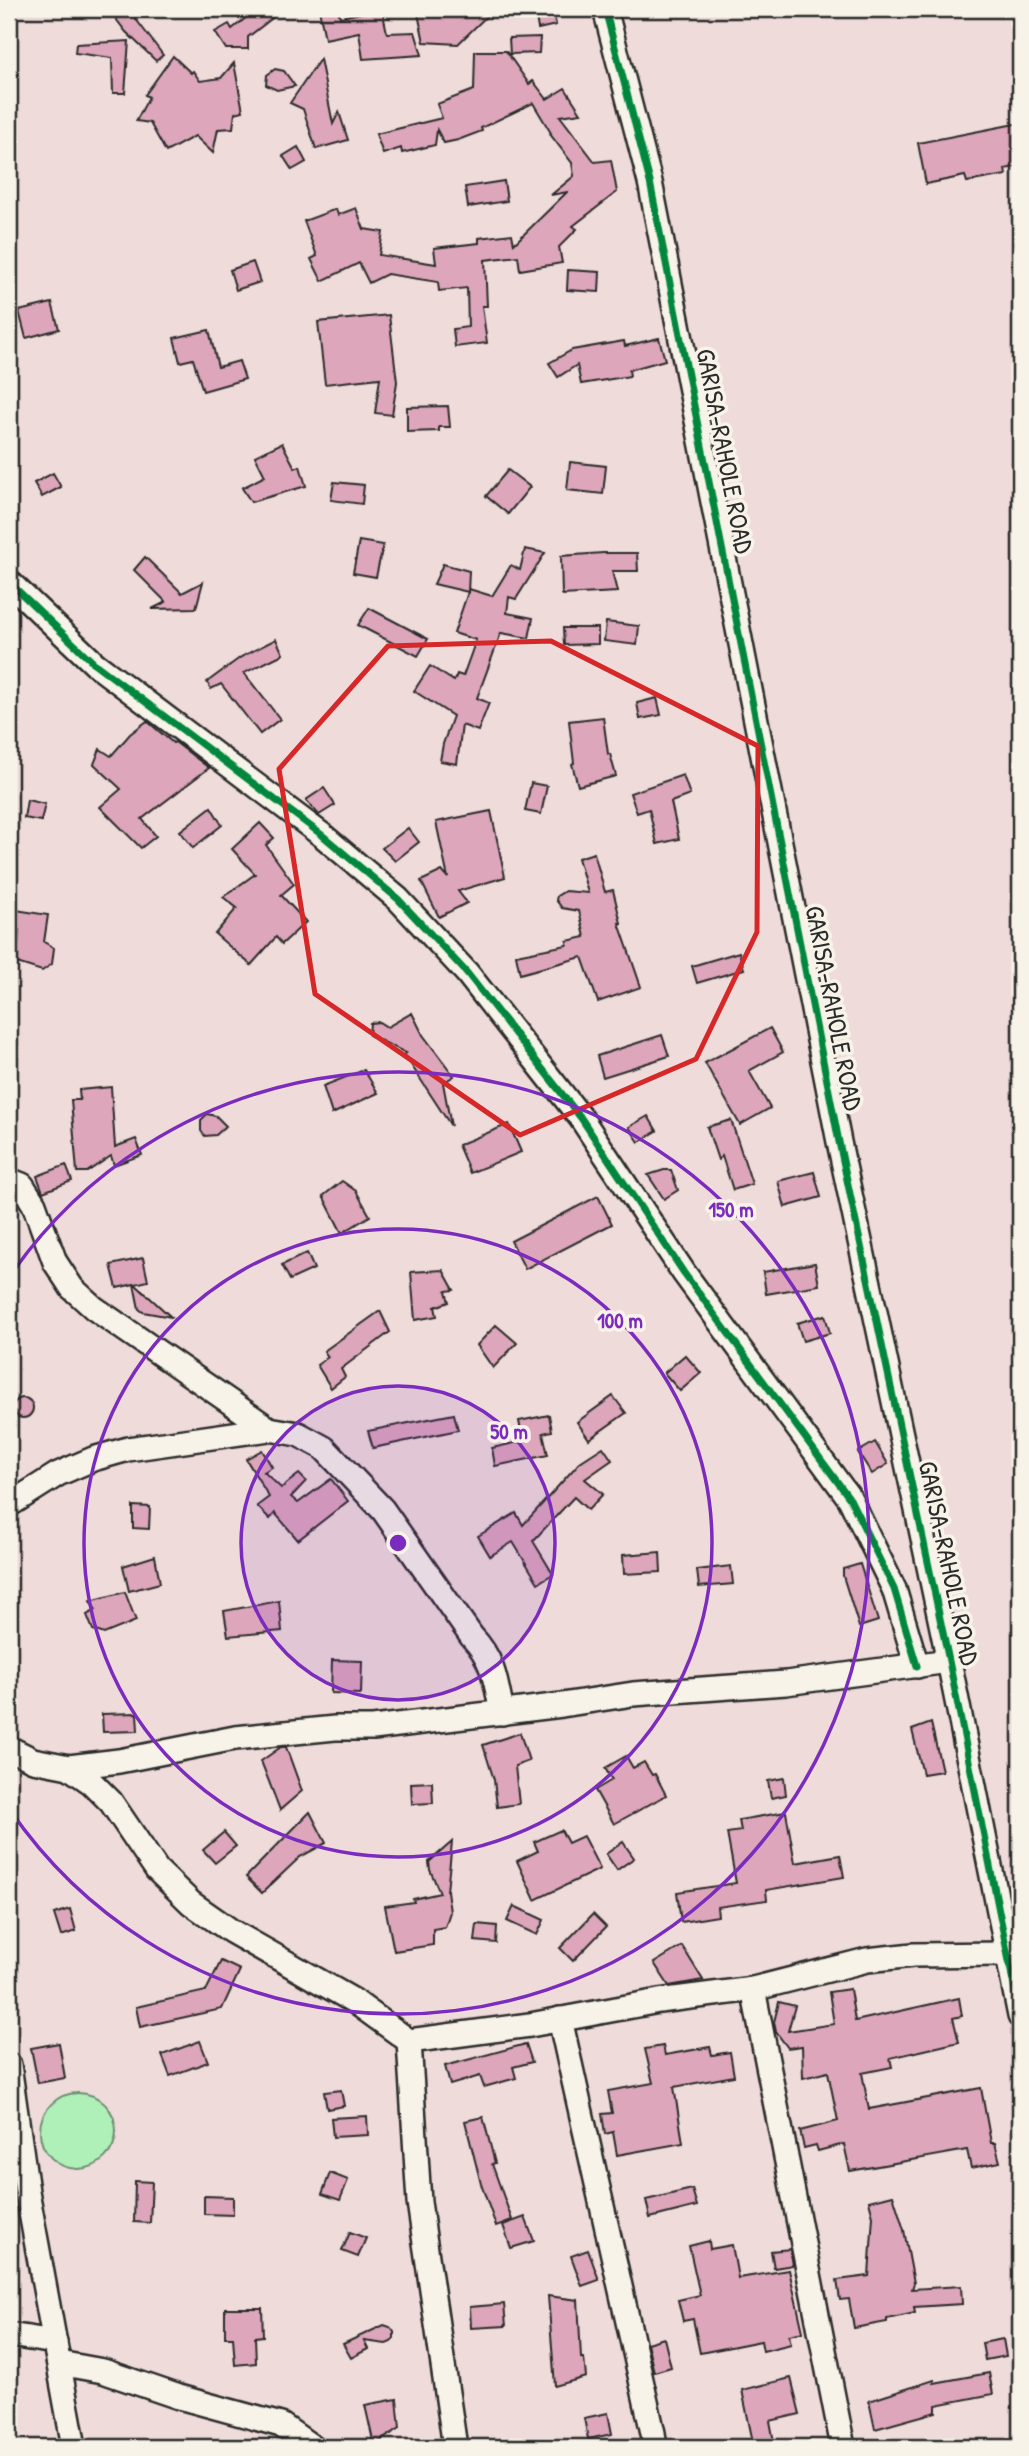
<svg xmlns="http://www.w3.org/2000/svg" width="1029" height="2456" font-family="'Patrick Hand',sans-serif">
<rect width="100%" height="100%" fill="#efdcda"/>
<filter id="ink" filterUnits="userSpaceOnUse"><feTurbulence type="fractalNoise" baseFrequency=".0143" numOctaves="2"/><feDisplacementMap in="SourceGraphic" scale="14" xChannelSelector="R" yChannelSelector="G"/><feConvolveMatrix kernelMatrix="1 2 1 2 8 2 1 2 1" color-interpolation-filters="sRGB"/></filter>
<g filter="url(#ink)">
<circle fill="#aff0b8" stroke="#6d8e72" stroke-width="2" cx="78" cy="2131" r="38"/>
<g fill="#dda6bb" stroke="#2b2b2b" stroke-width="2">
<path d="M257,9H284L248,37V49H226L215,32L229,24L232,29Z"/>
<path d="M319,9H338L340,17L382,9L387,33L415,32L422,55L363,59L359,32L325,39Z"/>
<path d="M417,9H494L458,44L424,42Z"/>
<path d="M546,9H553L556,25L538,29L535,11Z"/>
<path d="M129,10L163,55L156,61L126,32L116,19Z"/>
<path d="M540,37L539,53L510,54L509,38Z"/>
<path d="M129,41L125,93H113L112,58L75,53L76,44Z"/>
<path d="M475,51H506L529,84L533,81L547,99L565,88L581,113L560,116L595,162L611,160L617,192L573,226L577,229L559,247L562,263L520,270L518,256L485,260L487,306H482L487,343L455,347L453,329L468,327L467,288L439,291L438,282L387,274L369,283L359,263L322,281L311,259L317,256L304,221L336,209L338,215L356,208L364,229L383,232L379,255L436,264L434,248L479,243V238L512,234L514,244L567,192L551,195L574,176L572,163L550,134L551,133L533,103L481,128L482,131L458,140L444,143L437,130L435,145L402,153L401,148L383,154L376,134L442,118L437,104L474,90Z"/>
<path d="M173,56L191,73L193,71L200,81L221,78L234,63L243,111L235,113L233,128L218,129L213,153L195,136L166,152L150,123L136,121L149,97L145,95Z"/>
<path d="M320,59L333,124L339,112L348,140L316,149L303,109L290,103Z"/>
<path d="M275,69L284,71L295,86L277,90L266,85L267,75Z"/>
<path d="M1020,123V166L1005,169L1006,175L967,182L965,176L926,184L918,143Z"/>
<path d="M298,147L306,162L292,170L283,156Z"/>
<path d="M504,181L507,201L468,207L465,187Z"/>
<path d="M253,262L260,282L236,290L230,270Z"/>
<path d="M568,270L600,272L599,292L567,290Z"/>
<path d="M52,303L59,329L26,338L19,311Z"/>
<path d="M389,315L397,382L392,415L375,413L380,378L325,384L318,322Z"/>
<path d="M209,330L218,367L239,361L245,379L203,391L193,359L180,362L174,338Z"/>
<path d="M659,338L665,360L629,370L630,376L581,384L577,365L558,377L549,363L572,350L624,341L625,346Z"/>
<path d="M448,406L450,427H439V431L407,432V407Z"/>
<path d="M282,443L295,468L300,466L306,486L251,502L242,488L265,476L255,456Z"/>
<path d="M570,462L606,466L603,494L567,490Z"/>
<path d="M508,470L530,487L508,514L486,496Z"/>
<path d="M53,473L61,487L42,497L34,483Z"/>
<path d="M334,482L364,485L362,504L331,500Z"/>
<path d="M359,541L383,545L376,577L353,573Z"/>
<path d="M525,549L545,553L516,599L509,597L507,613L533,618L529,638L501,633L477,698L489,703L478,731L462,725L457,764L440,761L443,744L453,716L414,691L430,666L454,681L457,674L463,676L476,640L454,633L469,589L492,596L511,565L520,570Z"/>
<path d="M603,553H637L638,571H612L617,592L562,595L561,556Z"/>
<path d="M145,557L182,593L203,582L196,608L152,609L166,602L134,570Z"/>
<path d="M443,564L469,571L468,592L434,584Z"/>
<path d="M369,608L428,639L418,656L358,625Z"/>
<path d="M606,622L639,626L637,645L604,641Z"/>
<path d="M563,628H598V644L564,645Z"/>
<path d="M276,639L283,654L244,673L280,719L260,734L221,684L211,689L207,682L241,657Z"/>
<path d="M657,698L661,715L640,719L637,703Z"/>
<path d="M603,717L608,754H610L616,776L578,786L572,764L574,763L569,721Z"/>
<path d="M147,721L173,743L175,742L209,768L142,819L156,836L141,848L100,807L121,789L94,764L100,749L111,756L130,734Z"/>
<path d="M683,775L690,795L671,802L679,839L657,844L649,809L637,813L630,793Z"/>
<path d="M531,783L547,786L541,814L525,811Z"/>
<path d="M324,788L335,805L319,815L306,800Z"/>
<path d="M27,800L45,804L41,821L24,818Z"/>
<path d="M211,807L222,825L193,848L180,831Z"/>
<path d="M491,811L505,877L458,891L467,903L439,917L421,881L442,871L448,878L436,822Z"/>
<path d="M260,823L274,838L266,845L294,884L281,895L306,922L282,944L276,937L251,965L215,934L237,908L223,897L255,874L232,849Z"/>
<path d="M408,828L419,842L395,861L382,848Z"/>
<path d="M594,853L605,892L613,890L621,923H619L641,987L598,1002L582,957L520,974L516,955L567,945V941L585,937L579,911L562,908L556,900L557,896L565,891L588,893L578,858Z"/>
<path d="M16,910L48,915L44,942L54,948L52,964L42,971L17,963L19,930L13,929Z"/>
<path d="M739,952L744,969L697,983L692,966Z"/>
<path d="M412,1013L423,1035L454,1076L443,1083L451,1126L404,1054L406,1053L369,1035L370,1023L379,1022L387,1027Z"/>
<path d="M770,1028L783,1052L749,1071L770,1108L740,1125L705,1063Z"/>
<path d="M662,1035L669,1056L603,1077L597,1056Z"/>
<path d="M364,1070L378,1093L332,1114L323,1086Z"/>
<path d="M111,1087L115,1147L136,1139L142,1155L114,1165L111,1156L87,1172H77L71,1100H80L79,1090Z"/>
<path d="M207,1114L216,1116L226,1126L216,1135L205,1136L201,1131V1120Z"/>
<path d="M648,1116L657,1131L639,1142L629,1127Z"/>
<path d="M731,1120L752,1184L733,1190L722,1156L718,1160L707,1127Z"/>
<path d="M509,1124L521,1152L470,1173L458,1145Z"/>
<path d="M66,1165L72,1181L43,1192L37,1176Z"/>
<path d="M664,1170H671L678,1190L664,1199L648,1175Z"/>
<path d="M814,1172L821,1197L785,1207L778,1181Z"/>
<path d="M342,1181L356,1191L370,1216L342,1233L323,1196Z"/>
<path d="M598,1196L612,1224L525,1269L511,1241Z"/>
<path d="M307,1253L314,1269L290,1280L282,1265Z"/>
<path d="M143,1258L148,1281L135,1284L171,1317L143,1312L139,1309L134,1284L117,1288L111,1265Z"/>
<path d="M815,1263L819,1285L766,1294L763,1272Z"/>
<path d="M443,1270L454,1290L446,1291L449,1302L435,1307L437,1316L415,1320L411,1272Z"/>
<path d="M380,1311L390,1332L341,1369L345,1377L331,1388L317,1365L328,1357L324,1351Z"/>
<path d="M825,1315L830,1333L803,1341L797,1323Z"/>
<path d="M496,1325L517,1343L493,1368L477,1345Z"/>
<path d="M685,1355L701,1373L680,1391L664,1373Z"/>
<path d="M613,1396L626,1413L589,1439L577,1422Z"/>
<circle cx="23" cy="1408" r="10"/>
<path d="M454,1414L458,1430L373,1448L368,1431Z"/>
<path d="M549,1415L552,1431L543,1433L548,1455L495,1466L492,1448L523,1441L519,1421Z"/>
<path d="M875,1442L888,1464L872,1474L858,1452Z"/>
<path d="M603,1447L612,1460L585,1479L603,1494L588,1510L574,1497L533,1541L553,1574L538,1583L513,1542L490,1556L478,1536L516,1513L523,1525L580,1462Z"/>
<path d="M262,1450L272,1467L264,1472L281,1488L299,1474L306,1481L291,1497L298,1503L331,1479L348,1501L298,1540L275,1513L270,1519L257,1506L269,1497L246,1459Z"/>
<path d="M133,1506L150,1507L149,1529L133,1528Z"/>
<path d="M660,1552L661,1572L624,1574L623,1555Z"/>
<path d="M155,1556L160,1583L129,1591L123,1566Z"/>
<path d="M860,1564L878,1621L859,1627L843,1576V1569Z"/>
<path d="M731,1566L733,1584L699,1587L697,1570Z"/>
<path d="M125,1592L136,1621L104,1634L93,1630L87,1615L96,1610L90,1601Z"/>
<path d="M279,1601L282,1631L228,1636L224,1611Z"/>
<path d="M332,1660L362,1661L361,1694L331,1693Z"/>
<path d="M137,1713L138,1731L103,1732L102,1714Z"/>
<path d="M931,1723L942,1771L923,1774L912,1730Z"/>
<path d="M520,1733L529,1761L515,1766L519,1804L497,1807L494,1780L483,1745Z"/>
<path d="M281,1747H286L302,1791L280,1810L261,1761Z"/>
<path d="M626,1756L633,1768L644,1762L652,1775L655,1774L666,1795L614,1824L595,1790L612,1780L605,1768Z"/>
<path d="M784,1778L786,1795L771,1798L768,1781Z"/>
<path d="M432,1782L433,1803L412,1804L411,1783Z"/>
<path d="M310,1812L326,1843L300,1857L262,1893L246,1877Z"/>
<path d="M786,1812L795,1863L840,1855L844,1877L766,1890L767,1900L717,1907L718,1916L681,1922L677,1892L736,1883L727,1833L741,1831L739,1820Z"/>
<path d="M561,1830L568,1843L583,1836L600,1869L535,1900L517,1861L538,1851L534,1842Z"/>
<path d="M224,1832L236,1846L215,1863L203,1850Z"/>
<path d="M452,1842L447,1891L450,1912L445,1927L433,1929V1945L394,1951L385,1906L414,1902L413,1899L440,1893L430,1870L429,1862Z"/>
<path d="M623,1842L634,1858L617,1870L606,1854Z"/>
<path d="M514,1906L544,1920L537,1935L507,1921Z"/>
<path d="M70,1909L76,1931L61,1936L54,1914Z"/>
<path d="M593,1914L606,1927L573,1961L560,1948Z"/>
<path d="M477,1924L497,1926L496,1943L475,1941Z"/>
<path d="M682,1946L703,1980L669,1986L654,1963Z"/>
<path d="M221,1961L240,1970L222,2009L140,2027L136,2007L206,1991Z"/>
<path d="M850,1989L855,2021L959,1998L962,2016L953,2018L959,2042L890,2058L892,2067L862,2073L869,2109L981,2088L991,2143H995L1000,2162L971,2168L967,2150L850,2171L844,2144L818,2151L816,2145L804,2148L800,2131L838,2121L828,2072L803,2078L802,2046L788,2048L776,2032L774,2022L779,2002L795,2006L788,2031L834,2024L829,1992Z"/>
<path d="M200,2041L208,2062L170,2076L162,2055Z"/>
<path d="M59,2043L65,2078L38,2083L31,2048Z"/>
<path d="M526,2044L532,2062L513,2067L516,2078L484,2087L480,2076L450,2085L445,2066Z"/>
<path d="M663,2046L665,2055L710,2047L712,2055L730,2052L734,2076L674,2087L683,2143L617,2155L613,2132L605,2134L602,2114L612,2113L608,2091L653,2083L645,2049Z"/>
<path d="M341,2090L344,2106L327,2109L324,2092Z"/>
<path d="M367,2116L368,2135L333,2137L331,2118Z"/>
<path d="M483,2117L495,2163L492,2164L512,2220L496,2226L481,2184L465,2121Z"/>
<path d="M330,2173L348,2180L340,2200L322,2194Z"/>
<path d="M135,2181L152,2182L150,2223L134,2222Z"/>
<path d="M692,2189L697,2206L650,2218L646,2200Z"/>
<path d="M893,2195L904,2230L914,2283L912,2289L961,2286L962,2304L914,2307L915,2313L887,2319V2322L854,2328L849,2299L840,2300L837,2280L869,2276L873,2216L869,2201Z"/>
<path d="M204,2196L233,2197V2215L204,2214Z"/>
<path d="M525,2217L534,2241L511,2248L503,2225Z"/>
<path d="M350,2232L366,2238L358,2257L342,2251Z"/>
<path d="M709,2241L710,2249L732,2245L738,2278L789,2270L803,2332L789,2335L791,2344L763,2351L761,2341L700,2353L693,2319L683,2321L678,2300L700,2295L689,2246Z"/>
<path d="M790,2249L793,2265L774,2268L771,2251Z"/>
<path d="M588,2250L599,2280L582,2286L571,2256Z"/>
<path d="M548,2296L578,2300L581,2358H584L586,2377L555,2386Z"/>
<path d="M504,2304L506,2326L471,2328L470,2307Z"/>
<path d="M225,2308H262L263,2336L255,2337L256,2363L235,2365L233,2337H225Z"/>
<path d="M384,2325L390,2327L394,2332V2338L391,2342L386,2344L364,2341L368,2349L351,2358L343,2344Z"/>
<path d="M664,2338L671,2367L654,2372L647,2343Z"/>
<path d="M1003,2339L1006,2356L985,2360L982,2343Z"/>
<path d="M989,2373L993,2394L936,2405V2412L875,2429L869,2401L934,2380V2383Z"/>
<path d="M791,2378L800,2414L770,2421L775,2447H754L742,2390Z"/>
<path d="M397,2399L400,2428L374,2445L365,2405Z"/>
<path d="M608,2413L612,2434L588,2439L584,2418Z"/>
</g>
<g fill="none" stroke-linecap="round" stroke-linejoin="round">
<defs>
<g id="minor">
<path d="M605,9L650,182L839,1142L949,1661L1020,2016"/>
<path d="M9,582L95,664L322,835L398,899L467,973L581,1118L684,1273L850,1499L894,1589L917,1666"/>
<path d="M9,1180L22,1185L34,1204L55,1262L72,1288L94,1308L269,1429"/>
<path d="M9,1505L58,1474L93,1459L128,1449L269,1429L298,1434L324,1448L383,1510L472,1637C494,1660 496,1683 502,1713"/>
<path d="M9,1748L33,1760L69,1767L119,1761L235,1738L335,1728H373L562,1705L633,1694L786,1683L949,1661"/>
<path d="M69,1767L92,1783L111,1802L157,1870L191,1903L231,1931L354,2001L409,2041L419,2202L455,2447"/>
<path d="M753,1989L843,2447"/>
<path d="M560,2019L653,2433L655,2447"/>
<path d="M409,2041L530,2025L659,2001L753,1989L867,1960L913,1955L1006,1954"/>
<path d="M9,2065L27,2191L74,2447"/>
<path d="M9,2335L55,2342"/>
<path d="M59,2363L103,2371L179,2397L281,2425L312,2447"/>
</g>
</defs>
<use href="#minor" stroke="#2b2b2b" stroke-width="28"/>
<use href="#minor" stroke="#f7f3e8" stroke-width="23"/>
<defs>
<g id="cycleway">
<path d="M605,9L650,182L839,1142L949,1661L1020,2016"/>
<path d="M9,582L95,664L322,835L398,899L467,973L581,1118L684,1273L850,1499L894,1589L917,1666"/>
</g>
</defs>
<use href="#cycleway" stroke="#f7f3e8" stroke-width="11"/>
<use href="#cycleway" stroke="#00873e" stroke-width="7"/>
</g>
</g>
<path fill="none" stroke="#d62828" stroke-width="5" stroke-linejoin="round" d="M551,641L758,746L757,932L696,1059L520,1135L315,994L279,769L388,646Z"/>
<circle cx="398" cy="1543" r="157" fill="#7b2cbf" fill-opacity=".12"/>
<g fill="none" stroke="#7b2cbf" stroke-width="3.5">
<circle cx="398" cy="1543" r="157"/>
<circle cx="398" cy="1543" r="314"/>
<path d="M10 1276A471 471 0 1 1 10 1810"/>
</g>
<g text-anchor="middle" stroke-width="7" stroke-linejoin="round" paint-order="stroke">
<g font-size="26" fill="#2b2b2b" stroke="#f7f3e8">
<text transform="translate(725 451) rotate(79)" y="9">GARISA-RAHOLE ROAD</text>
<text transform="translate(834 1008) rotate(79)" y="9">GARISA-RAHOLE ROAD</text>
<text transform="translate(949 1563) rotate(78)" y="9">GARISA-RAHOLE ROAD</text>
</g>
</g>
<circle cx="398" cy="1543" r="10" fill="#7b2cbf" stroke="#f7f3e8" stroke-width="3.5"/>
<g font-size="21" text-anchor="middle" font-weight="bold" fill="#7b2cbf" stroke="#f7f3e8" stroke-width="7" stroke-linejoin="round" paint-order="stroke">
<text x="731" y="1217">150 m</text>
<text x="620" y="1328">100 m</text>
<text x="509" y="1439">50 m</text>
</g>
<rect width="1029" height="2456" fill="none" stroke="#f7f3e8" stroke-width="35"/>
<rect x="18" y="18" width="994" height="2421" fill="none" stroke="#2b2b2b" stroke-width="2.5" filter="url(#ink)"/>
</svg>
